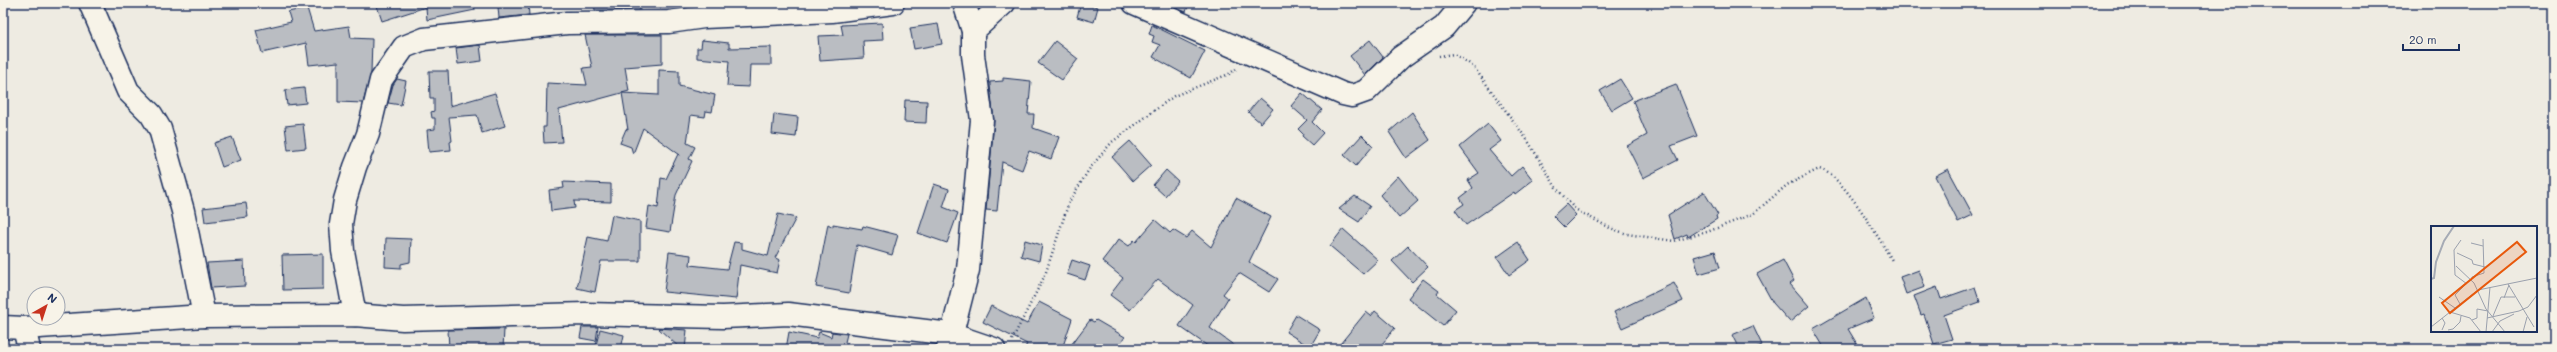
<svg xmlns="http://www.w3.org/2000/svg" width="2557" height="352" font-family="Mali,sans-serif">
<rect width="100%" height="100%" fill="#eeebe2"/>
<filter id="ink" filterUnits="userSpaceOnUse"><feTurbulence type="fractalNoise" baseFrequency=".025" numOctaves="2"/><feDisplacementMap in="SourceGraphic" scale="8" xChannelSelector="R" yChannelSelector="G"/><feConvolveMatrix kernelMatrix="1 2 1 2 8 2 1 2 1" color-interpolation-filters="sRGB"/></filter>
<g filter="url(#ink)">
<g fill="#babdc2" stroke="#1b2f5e">
<path d="M376,3H474L475,10L427,20L426,7L382,21Z"/>
<path d="M594,3H639L640,10H595Z"/>
<path d="M1081,3L1098,7L1094,22L1077,17Z"/>
<path d="M1165,3H1189L1186,12Z"/>
<path d="M528,4L529,15L499,18L498,7Z"/>
<path d="M307,8L314,31L349,26L351,38L372,39L371,73L363,103L338,102V62L309,65L306,43L262,53L256,30L291,22L288,12Z"/>
<path d="M882,23L883,40L863,41L864,58L820,61L818,36L843,35L841,25Z"/>
<path d="M938,24L942,44L914,49L910,28Z"/>
<path d="M1152,25L1205,51L1191,78L1153,57L1160,45L1152,42L1154,36L1149,34Z"/>
<path d="M585,35H662V64L625,67L629,91L559,110L562,142L544,143L543,127H546L547,83L587,85L583,68L592,67Z"/>
<path d="M702,40L729,43V48L771,47V65H750L749,87L727,86L729,61L697,58V48H701Z"/>
<path d="M1370,40L1383,57L1365,75L1350,56Z"/>
<path d="M1055,41L1078,59L1062,80L1038,63Z"/>
<path d="M480,45L482,61L458,64L456,48Z"/>
<path d="M659,70L679,71V86L715,95L712,112L706,111L705,117L691,115L687,143L695,147L689,159L692,161L676,195L670,232L646,228L649,206L658,208L661,178L666,179L678,154L680,155L643,128L633,154L631,147L620,143L626,129L628,130L622,93L659,95Z"/>
<path d="M429,71H448L450,106L495,93L505,126L482,133L477,115L449,117L452,141L450,142L451,150L429,152L427,130L435,129V118H432L431,112L434,111V98H430Z"/>
<path d="M1003,78L1031,81L1028,114H1034L1033,128L1059,137L1051,159L1029,151L1022,170L1002,162L997,211L986,210L994,121L990,85V82L1003,81Z"/>
<path d="M397,79L406,81L401,105L388,103L393,85Z"/>
<path d="M1620,79L1632,98L1612,110L1600,91Z"/>
<path d="M1676,84L1697,136L1671,146L1678,160L1643,178L1627,146L1647,135L1633,101Z"/>
<path d="M304,88L306,103L287,105L285,90Z"/>
<path d="M1302,93L1322,110L1312,122L1323,133L1312,145L1302,136L1303,134L1298,129L1307,120L1291,106Z"/>
<path d="M1260,98L1273,109L1261,123L1248,112Z"/>
<path d="M905,100L927,101L926,123L904,122Z"/>
<path d="M1412,112L1430,140L1406,158L1389,132Z"/>
<path d="M774,114L798,117L796,137L772,134Z"/>
<path d="M303,124L306,148L288,150L285,126Z"/>
<path d="M1488,124L1501,141L1489,150L1511,176L1522,166L1533,180L1515,194L1514,192L1466,225L1455,210L1464,204L1460,198L1473,188L1468,180L1479,173L1460,147Z"/>
<path d="M1362,135L1373,146L1356,166L1344,155Z"/>
<path d="M232,137L241,160L222,167L214,143Z"/>
<path d="M1130,141L1151,165L1133,181L1112,157Z"/>
<path d="M1948,169L1973,215L1958,222L1935,176Z"/>
<path d="M1166,170L1178,181L1165,196L1153,185Z"/>
<path d="M1398,176L1418,201L1399,218L1380,195Z"/>
<path d="M563,182L611,184V202L574,201L575,208L551,211L549,190L564,188Z"/>
<path d="M934,184L949,189L943,207L958,213L947,243L918,233Z"/>
<path d="M1704,192L1718,215L1716,216L1717,219L1688,237L1687,234L1675,239L1668,215Z"/>
<path d="M1355,196L1370,206L1359,222L1339,209Z"/>
<path d="M1236,198L1271,217L1249,262L1278,279L1269,292L1239,273L1223,294L1228,298L1210,328L1239,349H1212L1179,326L1193,305L1158,279L1130,310L1110,295L1123,278L1102,261L1119,239L1129,246L1134,240L1136,242L1155,220L1170,233L1173,230L1186,238L1192,231L1211,247Z"/>
<path d="M246,203L248,217L205,222L203,208Z"/>
<path d="M1566,204L1576,215L1564,227L1553,216Z"/>
<path d="M778,214L796,218L775,258L780,260L777,273L740,265L736,299L664,292L669,252L691,255L690,265L727,269L734,242L742,243V249L768,256Z"/>
<path d="M612,215L640,221V261H601L595,292L577,288L588,237L607,241Z"/>
<path d="M828,224L833,227V224L862,229L863,226L898,235L892,255L857,245L849,293L816,287Z"/>
<path d="M1343,229L1378,260L1363,274L1330,246Z"/>
<path d="M386,238L411,239L410,262L401,264V268L385,267Z"/>
<path d="M1025,240L1042,245L1039,261L1021,256Z"/>
<path d="M1518,242L1530,260L1509,275L1497,257Z"/>
<path d="M1408,246L1428,267L1412,282L1392,261Z"/>
<path d="M1715,251L1720,268L1699,274L1694,257Z"/>
<path d="M323,254V289L283,290L282,255Z"/>
<path d="M1072,260L1090,266L1085,280L1067,274Z"/>
<path d="M1783,260L1794,281L1790,284L1809,306L1790,322L1773,303L1757,274Z"/>
<path d="M244,261L245,286L211,288L207,263Z"/>
<path d="M1919,270L1925,287L1906,294L1900,277Z"/>
<path d="M1423,279L1439,291L1437,294L1456,310L1443,326L1408,298Z"/>
<path d="M1674,283L1683,301L1622,328L1614,312Z"/>
<path d="M1937,287L1941,299L1975,287L1980,302L1944,315L1952,339L1934,344L1924,314L1921,315L1914,296Z"/>
<path d="M1866,298L1874,318L1848,329L1860,349H1825L1813,329Z"/>
<path d="M1039,302L1072,319L1062,349H1024L1027,344L983,322L991,306L1027,324Z"/>
<path d="M1375,311L1395,328L1378,349H1336L1366,312L1371,316Z"/>
<path d="M1296,315L1320,330L1310,347L1286,332Z"/>
<path d="M1090,320L1094,322L1096,320L1125,337L1116,349H1068Z"/>
<path d="M1753,326L1762,345L1753,349H1739L1732,335Z"/>
<path d="M582,327H598L596,341L580,338Z"/>
<path d="M658,328L687,330L685,349H681Z"/>
<path d="M504,329L503,349H449L448,330Z"/>
<path d="M600,329L624,335L621,349H595Z"/>
<path d="M789,332L817,338L819,332L831,337L832,332L847,334L845,342L860,347V349H786Z"/>
</g>
<g fill="none" stroke-linecap="round" stroke-linejoin="round">
<defs>
<g id="minor">
<path d="M90,3L128,91L151,114L160,129L183,211L204,316"/>
<path d="M1134,3L1343,94L1352,96L1366,91L1401,57L1444,27L1464,3"/>
<path d="M973,31L1004,3"/>
<path d="M355,315L343,251L341,224L345,200L355,167L368,134L381,80L404,47L424,39L567,23L669,22L704,17L832,11L893,3"/>
<path d="M3,327L24,328L204,316L355,315L403,319L585,314L723,317L788,314L950,334L994,349"/>
<path d="M24,328L29,349"/>
<path d="M948,349L968,270L982,120L973,55V31L964,3"/>
</g>
</defs>
<use href="#minor" stroke="#1b2f5e" stroke-width="25"/>
<g stroke="#1b2f5e" stroke-width="2.5" stroke-dasharray="1 3" stroke-linecap="butt">
<path d="M1439,56L1454,54L1473,66L1528,141L1557,189L1575,209L1610,228L1627,234L1674,241L1707,232L1753,214L1787,185L1819,169C1842,173 1880,240 1893,262"/>
<path d="M1012,340L1045,275L1069,202L1090,168L1112,142L1174,96L1229,74L1236,69"/>
</g>
<use href="#minor" stroke="#f7f3e8" stroke-width="22"/>
</g>
</g>
<g transform="translate(2431 226)">
<rect width="106" height="106" fill="#eeebe2"/>
<path fill="none" stroke="#a6abb5" stroke-width="2" d="M0,53L3,52L5,36L13,15L23,0"/>
<path fill="none" stroke="#9aa0ad" stroke-width="1" d="M30,14L23,24L24,49L36,58M40,17L52,20M26,27L41,34L42,38L54,41M25,40L43,57L55,83L74,106M40,55L41,51L53,47L52,13M77,58L103,101M8,71L24,82M73,72L78,59M29,78L24,69L36,57M19,86L39,92L50,106M62,90L70,71H84M56,92L88,85L97,81L106,69M41,94L46,92V83L57,85M0,101L47,64L106,52M11,104L14,97L11,92M17,104L22,103L29,96L30,90M5,106H18M55,106L59,61M61,106L69,95L83,88M92,106L96,91"/>
<path fill="#e8590c" fill-opacity="0.15" stroke="#e8590c" stroke-width="2" d="M86,16L95,26L19,87L11,77Z"/>
<rect width="106" height="106" fill="none" stroke="#1b2f5e" stroke-width="2"/>
</g>
<rect width="2557" height="352" fill="none" stroke="#f7f3e8" stroke-width="16"/>
<rect x="8" y="8" width="2541" height="336" fill="none" stroke="#1b2f5e" stroke-width="1.5" filter="url(#ink)"/>
<g transform="translate(46 306) rotate(39)"><circle r="19" fill="#f7f3e8" stroke="#9fa5b1"/>
<path d="M0-3L7 15L0 10L-7 15Z" fill="#c8321e"/>
<text y="-6" font-size="11" font-weight="bold" text-anchor="middle" fill="#1b2f5e">N</text>
</g>
<path d="M2403 44v6h56v-6" fill="none" stroke="#1b2f5e" stroke-width="2"/>
<text x="2409" y="44" font-size="12" fill="#1b2f5e" stroke="#f7f3e8" stroke-width="3" paint-order="stroke">20 m</text>
</svg>
